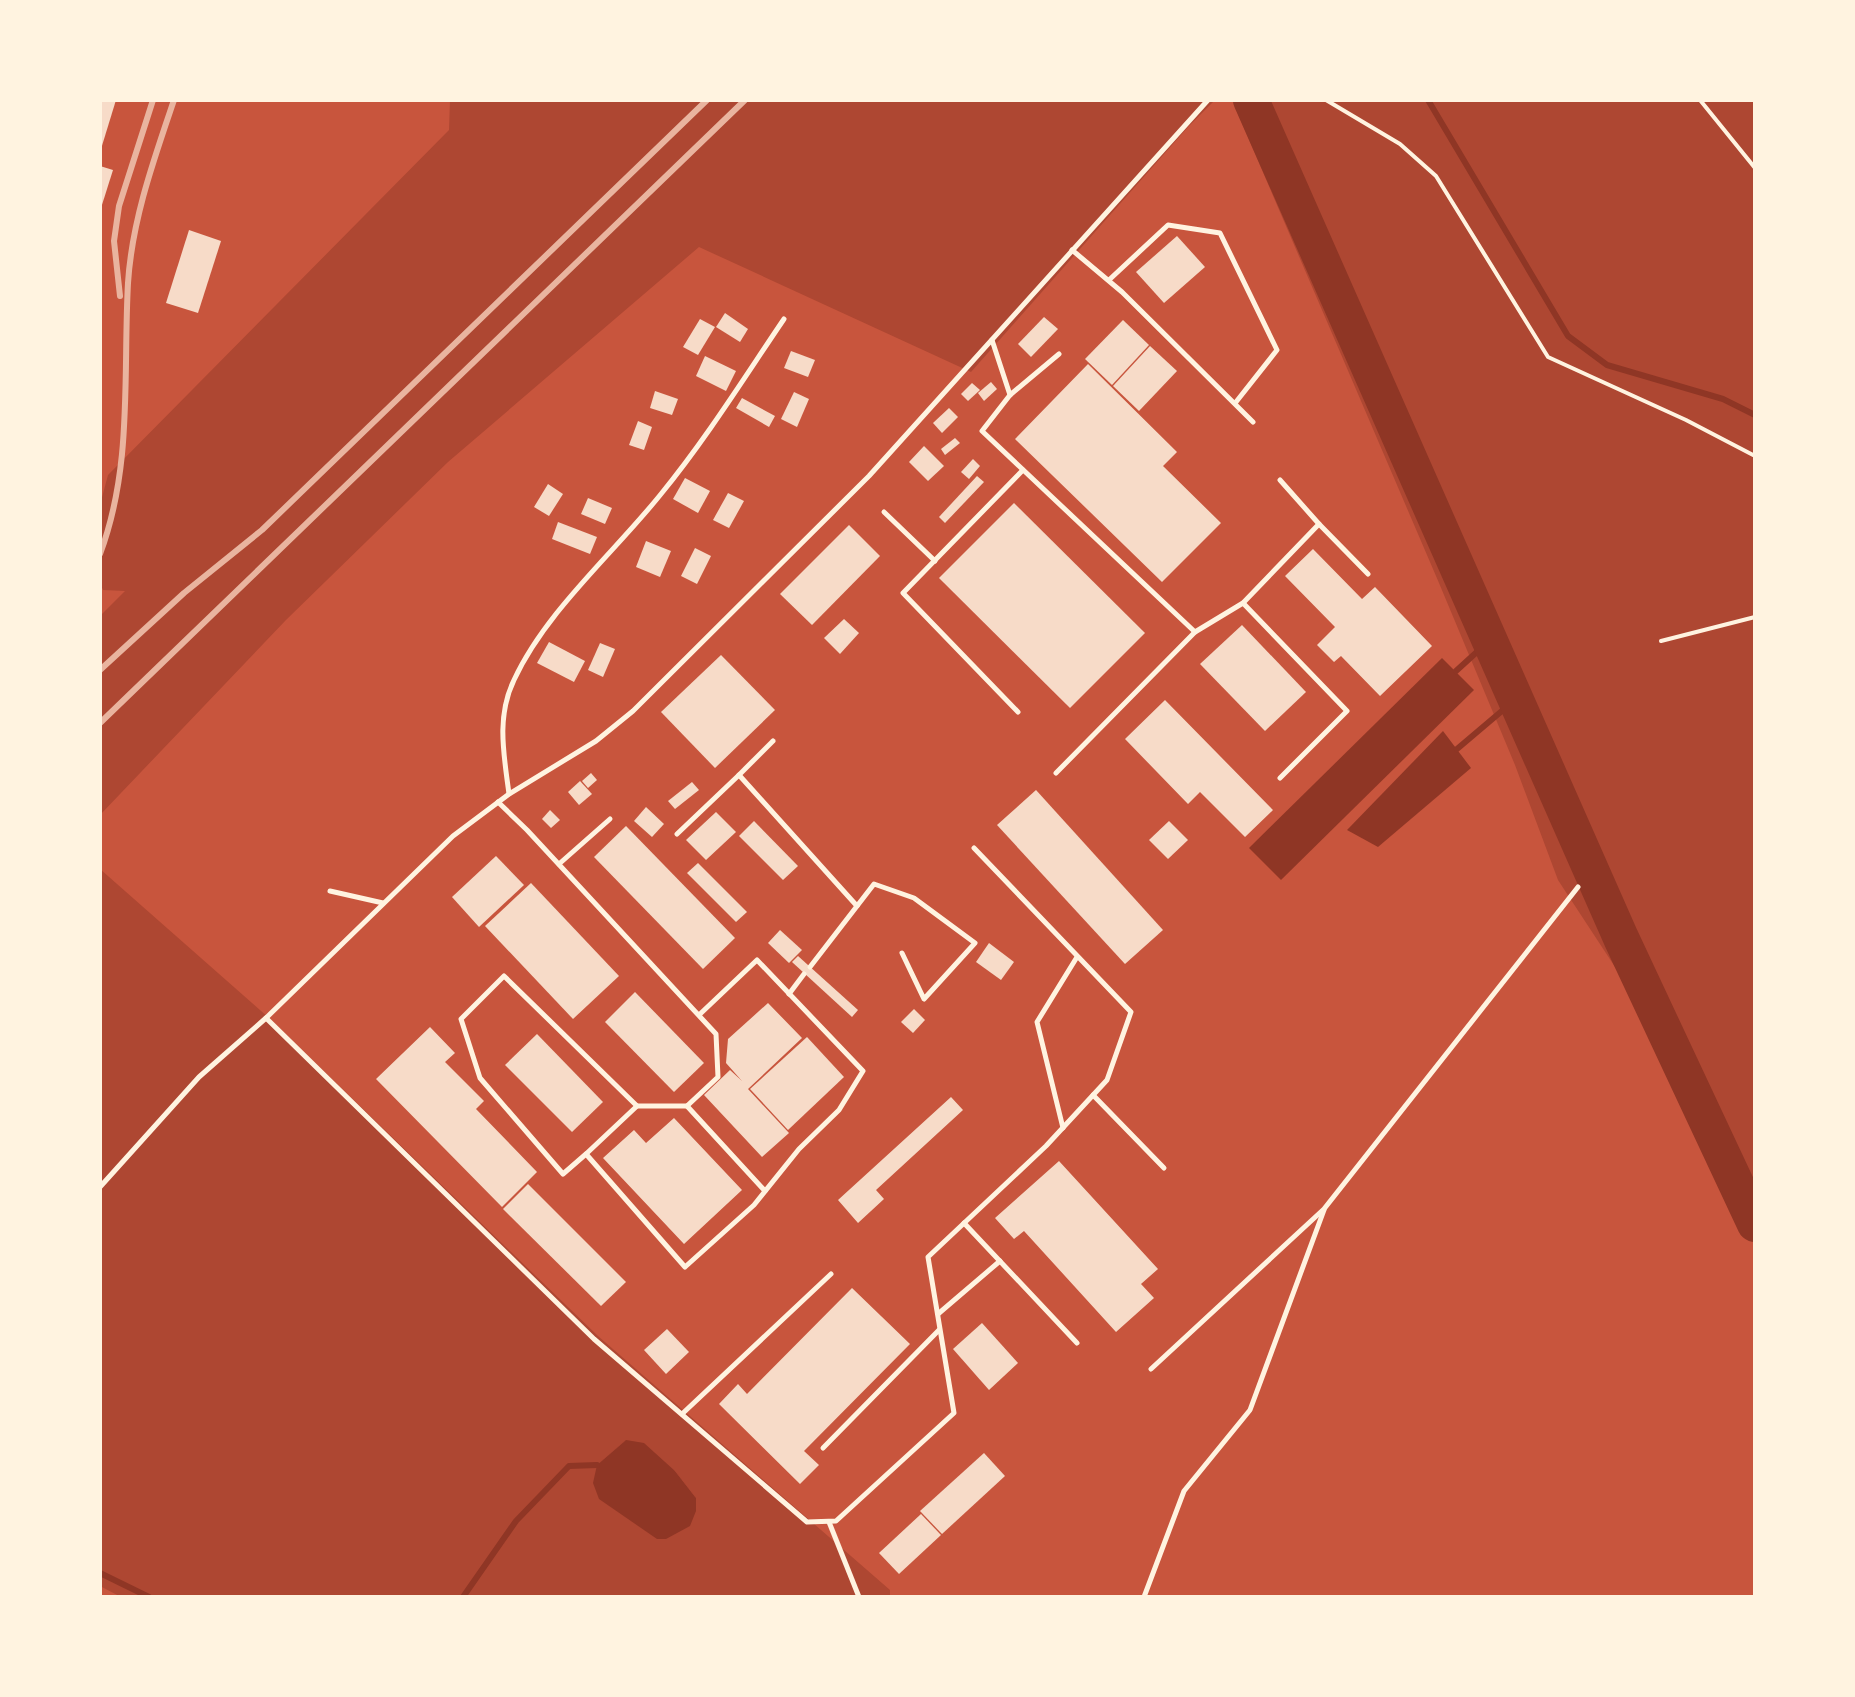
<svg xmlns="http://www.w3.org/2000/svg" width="1855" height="1697" font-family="Manrope,sans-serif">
<rect width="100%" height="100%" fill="#c8553d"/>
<g fill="#ae4732" fill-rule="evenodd">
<path d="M450,100H1215L1188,127L971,372L699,247L448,462L286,620L100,815V616L125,591L103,590L100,583V505L108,475L449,130Z"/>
<path d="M1232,100H1755V1221L1695,1089L1558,880L1515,765L1439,583Z"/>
<path d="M100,869L269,1018L598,1336L890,1590V1597H121L100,1586ZM625,1441L675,1471L696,1498L597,1465Z"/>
</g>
<g fill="#8f3625">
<path d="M1442,658L1474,690L1281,880L1249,848Z"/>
<path d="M1443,731L1471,768L1378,847L1347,830Z"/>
<path d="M626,1440L644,1443L675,1471L696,1498V1511L690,1526L666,1539H657L599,1499L593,1483L597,1465Z"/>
</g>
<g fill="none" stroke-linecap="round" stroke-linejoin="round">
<g stroke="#8f3625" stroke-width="6">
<path d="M1428,100L1568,336L1607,365L1723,399L1755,415"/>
<path d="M1456,671L1490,640"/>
<path d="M1457,749L1516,699"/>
<path d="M100,1573L149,1597"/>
<path d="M463,1597L516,1521L569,1466L597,1465"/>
</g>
<path stroke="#8f3625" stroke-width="36" d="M1251,100L1621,938L1755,1224"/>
</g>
<g fill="#f7dbc8">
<path d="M100,100H116L101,149H100Z"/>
<path d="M100,166L113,170L101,208H100Z"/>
<path d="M189,230L221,241L198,313L166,303Z"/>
<path d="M1177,236L1205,267L1164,303L1136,272Z"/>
<path d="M725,313L748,329L740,342L716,327Z"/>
<path d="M1044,317L1058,329L1031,357L1018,344Z"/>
<path d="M700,319L715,327L698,355L683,347Z"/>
<path d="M1123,320L1149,345L1112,385L1085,359Z"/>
<path d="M1150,346L1177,371L1139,411L1113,386Z"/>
<path d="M791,351L815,360L808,377L784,368Z"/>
<path d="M705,356L736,371L726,391L696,376Z"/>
<path d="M1088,364L1177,452L1163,466L1221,523L1162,582L1015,439Z"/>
<path d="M991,382L997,389L984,401L978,393Z"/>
<path d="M972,383L980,390L968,401L961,394Z"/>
<path d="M655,391L678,399L672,415L650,408Z"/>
<path d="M794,392L809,399L797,427L781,419Z"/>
<path d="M742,398L775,416L769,427L736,408Z"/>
<path d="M949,408L958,417L942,433L933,423Z"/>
<path d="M638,421L652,427L644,450L629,445Z"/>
<path d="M955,438L960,443L945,455L941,449Z"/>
<path d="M924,446L944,466L928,481L909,462Z"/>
<path d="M973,459L980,466L969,479L961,472Z"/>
<path d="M977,476L984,482L945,523L939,517Z"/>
<path d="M685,478L710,491L698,513L673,499Z"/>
<path d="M548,484L563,494L549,516L534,507Z"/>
<path d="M728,493L744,501L729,528L713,520Z"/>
<path d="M588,498L612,508L605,524L581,514Z"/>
<path d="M1014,503L1145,633L1070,708L939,578Z"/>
<path d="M558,522L597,537L590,554L552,539Z"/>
<path d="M849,525L880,556L812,625L780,594Z"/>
<path d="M646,541L671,551L660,577L636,567Z"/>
<path d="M695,548L711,556L697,584L681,576Z"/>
<path d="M1313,549L1362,599L1375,587L1432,646L1380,696L1341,656L1334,662L1317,645L1335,627L1285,576Z"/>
<path d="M844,619L859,633L840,654L824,638Z"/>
<path d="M1242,625L1306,692L1265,731L1200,664Z"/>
<path d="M549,642L585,661L574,682L537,663Z"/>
<path d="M600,643L615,649L603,677L588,670Z"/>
<path d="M721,655L775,710L715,768L661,712Z"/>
<path d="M1165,700L1273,810L1245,837L1200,792L1188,804L1125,739Z"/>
<path d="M591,773L597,780L588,788L582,781Z"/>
<path d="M580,781L592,794L579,805L568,792Z"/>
<path d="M692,782L699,790L675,809L668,801Z"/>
<path d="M1036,790L1163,930L1125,964L997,825Z"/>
<path d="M646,807L664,824L652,837L634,821Z"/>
<path d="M550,810L560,820L551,828L542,819Z"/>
<path d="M716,812L736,832L706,860L686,840Z"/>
<path d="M754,821L798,866L783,880L739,836Z"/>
<path d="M1169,821L1188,840L1168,859L1149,840Z"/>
<path d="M626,826L735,938L703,969L594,857Z"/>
<path d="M496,856L524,885L479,927L452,897Z"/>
<path d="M698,863L747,912L736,922L687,873Z"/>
<path d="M531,883L619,976L573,1019L485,926Z"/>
<path d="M780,930L802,950L789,963L768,943Z"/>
<path d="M989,943L1014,962L1001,980L976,962Z"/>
<path d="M798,956L858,1010L852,1017L792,962Z"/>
<path d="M635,992L704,1063L674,1092L605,1022Z"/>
<path d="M768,1003L802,1038L748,1089L789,1133L762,1157L704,1095L730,1070L742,1081L726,1063L728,1039Z"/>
<path d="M914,1009L925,1020L913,1033L901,1022Z"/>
<path d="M430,1027L455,1053L445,1062L484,1101L476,1109L537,1172L502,1207L376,1079Z"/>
<path d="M537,1034L603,1102L572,1132L505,1065Z"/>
<path d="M807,1037L844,1077L788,1130L750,1089Z"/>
<path d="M951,1097L963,1110L876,1190L884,1199L858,1223L838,1200Z"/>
<path d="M674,1118L742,1190L684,1244L603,1158L634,1130L646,1143Z"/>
<path d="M1059,1161L1158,1269L1141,1284L1154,1298L1116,1332L1024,1231L1014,1239L995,1218Z"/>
<path d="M528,1184L626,1282L601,1306L503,1209Z"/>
<path d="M852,1288L910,1344L804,1451L819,1465L800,1484L719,1404L738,1384L747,1394Z"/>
<path d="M982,1323L1018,1363L989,1390L953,1349Z"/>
<path d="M667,1329L689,1352L666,1374L644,1350Z"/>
<path d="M984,1453L1005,1476L942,1534L920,1511Z"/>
<path d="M921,1514L941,1535L899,1574L879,1553Z"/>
</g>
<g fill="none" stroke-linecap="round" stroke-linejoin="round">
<g stroke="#fff3e0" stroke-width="4">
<path d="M1326,100L1400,144L1436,176L1548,357L1686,420L1755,456"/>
<path d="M1700,100L1755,168"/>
<path d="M1661,641L1755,617"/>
</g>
<g stroke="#fff3e0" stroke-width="5">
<path d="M1072,250L1122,292L1253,422"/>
<path d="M1109,280L1168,225L1220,233L1277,350L1236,402"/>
<path d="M992,340L1010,395"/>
<path d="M1059,354L1010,395L982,431L1195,632L1243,603L1319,524L1368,574"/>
<path d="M1280,480L1319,524"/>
<path d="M884,512L935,561"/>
<path d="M1243,603L1347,711L1280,778"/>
<path d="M1018,712L903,593L1023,470"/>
<path d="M1056,773L1195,632"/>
<path d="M739,775L773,741"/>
<path d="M509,794C504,755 496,717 514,680C546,611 613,554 661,494C706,439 744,378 784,319"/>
<path d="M498,802L527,830L716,1034L718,1077L687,1106H637L504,976L461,1019L480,1078L563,1174L586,1154L685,1267L754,1205L799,1149L839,1110L863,1071L757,960L699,1015"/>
<path d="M677,834L739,775L857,906"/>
<path d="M559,864L610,819"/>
<path d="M330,891L383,903"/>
<path d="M810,967L874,884L914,898L975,943L924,999L902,953"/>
<path d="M789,994L804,974"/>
<path d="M266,1018L594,1339L807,1522L836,1521L954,1413L928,1257L1046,1146L1107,1080L1131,1012L974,848"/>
<path d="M1093,1095L1164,1168"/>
<path d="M687,1106L765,1191"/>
<path d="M1063,1128L1037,1022L1077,957"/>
<path d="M586,1154L637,1106"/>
<path d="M100,1187L199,1077L266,1018L453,836L509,794L596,741L633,711L869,476L1208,100"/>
<path d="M964,1223L1077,1343"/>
<path d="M938,1314L1000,1261"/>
<path d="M1151,1369L1324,1209L1578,887"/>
<path d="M682,1414L831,1274"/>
<path d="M823,1448L939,1330"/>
<path d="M829,1522L859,1597"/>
<path d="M1144,1597L1184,1491L1250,1410L1324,1210"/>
</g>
<g stroke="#e9b49f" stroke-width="6">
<path d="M120,296L114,241L119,206L153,100"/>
<path d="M100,554C133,466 123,374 128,283C132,220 154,159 174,100"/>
<path d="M100,670L184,593L262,530L707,100"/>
<path d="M100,723L745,100"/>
</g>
</g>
<rect width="1855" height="1697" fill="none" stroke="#fff3e0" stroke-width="204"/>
</svg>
